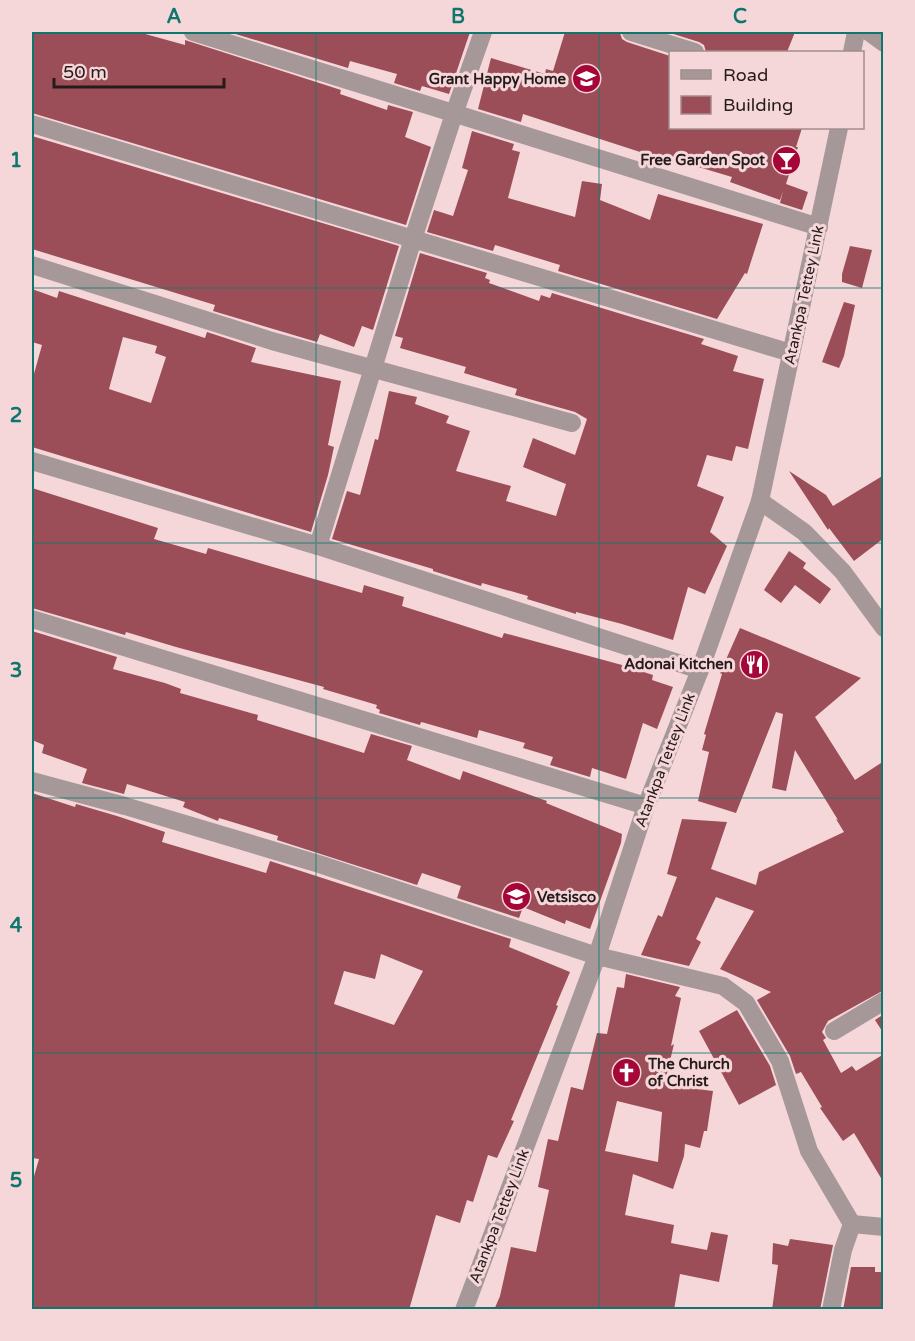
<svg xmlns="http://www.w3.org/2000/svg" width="915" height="1341" font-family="'Varela Round',sans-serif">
<rect width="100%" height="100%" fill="#f6d7d9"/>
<g fill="#9b4e57" fill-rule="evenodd">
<path d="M32,32H138L185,45V40L341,90L340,94L387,110L388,105L413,112L405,137L431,147L406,225L32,113Z"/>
<path d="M229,32H470L449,94L422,86L420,91L394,83L397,74L350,61L348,68Z"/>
<path d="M565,32H616L620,33L622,39L627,42L670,56V128H802L796,147H798L786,184L808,192L802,210L780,203L783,191L780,200L730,182L732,177L675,160L674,163L523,114L521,122L478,109L491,58L545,74L546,69L553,71Z"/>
<path d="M667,32H795L787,52H706L704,45L699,42Z"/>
<path d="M472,131L514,144L512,150L520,152L508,198L575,217L582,181L602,184L600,200L650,220L658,194L763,224L747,274L745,273L717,319L558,271L560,265L495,245L493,251L427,232L434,210L453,216L468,170L462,168Z"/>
<path d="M32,136L399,246L373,330L362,326L354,347L320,334L317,342L213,311L215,305L32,249Z"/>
<path d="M850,246L872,250L862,288L842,282V274Z"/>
<path d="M420,253L487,273L485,278L490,280L489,283L539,301L541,295L550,298L552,293L704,339L701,344L738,356L733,371L764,379L748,449L736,446L732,461L707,455L697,486L724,497L710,532L727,546L705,594L688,587L673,640L622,624L576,612V614L527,599L528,596L482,583L481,586L433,571V569L332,539L347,491L360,495L375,439L378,440L389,391L417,397L415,404L449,416L446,423L470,431L456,471L511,486L506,501L556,516L566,484L523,467L533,438L575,455L587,419L575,412L515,395L517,389L464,373L466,367L400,348L403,338L395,336Z"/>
<path d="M32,289L57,298L59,291L205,338L207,332L256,348L251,362L341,381L328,445L334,447L328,475L311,532L32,447V381L42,345L32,342ZM123,337L157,346L155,353L166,357L151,403L109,389Z"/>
<path d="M844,302L855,305L844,356L839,368L822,362Z"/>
<path d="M789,471L826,495L833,506L884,475V538L854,561L829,528L828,530Z"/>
<path d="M32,488L158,528L154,539L206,554L208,548L362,593L364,585L404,597L402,606L502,638L504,633L622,665L653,675L652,680L673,687L657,729L643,723L626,779L592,768L590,777L550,765L553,757L523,748L525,743L479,730L477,738L425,723L421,722L420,725L379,713L380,710L376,708L377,705L323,689L324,687L176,647L126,632L125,635L32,608Z"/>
<path d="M789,551L806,563L803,568L831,589L820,604L795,585L781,603L764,590Z"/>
<path d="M740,628L861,678L815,717L855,780L884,761V990L828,1021L822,1032L826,1038L823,1040L841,1073L852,1066L856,1071L884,1054V1183L854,1133L843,1141L820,1108L822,1107L801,1072L796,1074L790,1056L757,1000L771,992L720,969L754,911L716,897L696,939L701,942L689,966L641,955L658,915L662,917L677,877L667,874L682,819L727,822L711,869L756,885L759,872L844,832L836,819L838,820L795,750L786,791L772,788L783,714L776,712L736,813L698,801L709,752L702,750L706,735L704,734L722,674L720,673Z"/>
<path d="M32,631L117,657L113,669L165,683L181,689L180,693L258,715L257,720L364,753L371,734L412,746L407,760L460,780L463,771L547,801L546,803L622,834L621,843L590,929L566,920L565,924L523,907L519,918L457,898L461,886L422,873L417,885L277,840L278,836L219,818L218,821L183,807L185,802L127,784L124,794L82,783L87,769L42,753L44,745L32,740Z"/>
<path d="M32,793L75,807L76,804L117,816L165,832L162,842L266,873L270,861L511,939L509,947L570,972L556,1005L558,1006L511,1120L514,1121L497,1158L488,1155L473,1202L467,1200L460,1223L436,1215L409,1310H32V1183L39,1159L32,1158ZM381,954L423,971L394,1025L334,1004L344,971L375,979Z"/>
<path d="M626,974L680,987L675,996L681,998L671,1046L674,1044L665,1082L681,1085V1087L713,1091L707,1131H704L700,1148L685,1144L684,1156L673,1189L633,1174L625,1215L674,1225L671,1243L707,1250L711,1232L728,1235L719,1282L680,1274L674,1310H494L500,1296L511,1247L536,1252L549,1190L538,1187L548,1139L558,1141L571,1087L583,1090L597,1033L607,1034L617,987L624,988ZM617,1101L662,1112L658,1162L605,1151Z"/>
<path d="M737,1010L770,1066L776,1085L739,1105L699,1031Z"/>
<path d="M884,1014V1034L875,1020Z"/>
<path d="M790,1239L833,1245L820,1310H772L778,1265L772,1264L773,1243L788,1246Z"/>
<path d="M851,1267H875V1272H884V1310H843Z"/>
</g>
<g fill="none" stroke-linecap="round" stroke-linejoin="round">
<g stroke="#a69899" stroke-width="18">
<path d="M193,32L819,227"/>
<path d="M631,32L695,52"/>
<path d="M869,32L884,43"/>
<path d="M852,52L856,32"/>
<path d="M32,124L791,353"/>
<path d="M32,265L272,341L572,423"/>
<path d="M32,461L318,546L700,670"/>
<path d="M760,501L804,532L843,572L884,628"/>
<path d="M318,546L413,239L454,114L483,32"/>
<path d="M32,619L646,806"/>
<path d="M32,781L125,806L319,864L597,956L723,986L746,1003L780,1061L809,1151L852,1224L884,1227"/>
<path d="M834,1031L884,1001"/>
<path d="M464,1310L597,956L646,806L700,670L760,501L839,128"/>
<path d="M831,1310L843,1250L852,1224"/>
</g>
</g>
<path fill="none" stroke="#0f766e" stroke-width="1.5" stroke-opacity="0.55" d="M316,32V1310M599,32V1310M32,288H884M32,543H884M32,798H884M32,1053H884"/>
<defs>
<symbol id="school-disc" viewBox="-11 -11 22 22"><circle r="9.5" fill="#a40738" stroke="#f6d7d9"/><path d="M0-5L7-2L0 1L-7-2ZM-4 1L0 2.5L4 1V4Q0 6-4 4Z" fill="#fff"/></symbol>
<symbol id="bar-disc" viewBox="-11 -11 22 22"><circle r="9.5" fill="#a40738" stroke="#f6d7d9"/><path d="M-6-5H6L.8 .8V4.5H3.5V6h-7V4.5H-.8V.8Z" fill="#fff"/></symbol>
<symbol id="restaurant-disc" viewBox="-11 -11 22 22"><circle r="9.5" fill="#a40738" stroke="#f6d7d9"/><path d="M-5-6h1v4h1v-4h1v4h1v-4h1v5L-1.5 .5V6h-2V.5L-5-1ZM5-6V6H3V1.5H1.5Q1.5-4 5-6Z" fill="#fff"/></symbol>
<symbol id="church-disc" viewBox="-11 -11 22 22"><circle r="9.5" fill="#a40738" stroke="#f6d7d9"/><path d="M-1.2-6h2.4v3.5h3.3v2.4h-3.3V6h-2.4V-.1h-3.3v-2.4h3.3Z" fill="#fff"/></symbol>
</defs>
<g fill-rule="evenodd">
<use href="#school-disc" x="570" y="62" width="33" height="33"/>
<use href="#bar-disc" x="770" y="144" width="33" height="33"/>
<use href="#restaurant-disc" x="738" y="648" width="33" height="33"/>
<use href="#school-disc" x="500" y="880" width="33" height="33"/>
<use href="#church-disc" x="610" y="1056" width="33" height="33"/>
</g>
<g text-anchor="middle" stroke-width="6" stroke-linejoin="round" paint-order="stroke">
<g font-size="15" font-weight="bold" fill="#261b1b" stroke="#f6d7d9" text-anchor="end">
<text x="566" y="84">Grant Happy Home</text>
<text x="765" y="165">Free Garden Spot</text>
<text x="733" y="669">Adonai Kitchen</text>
<text x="537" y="902" text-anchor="start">Vetsisco</text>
<text x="648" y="1069" text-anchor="start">The Church<tspan x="648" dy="17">of Christ</tspan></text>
</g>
<g font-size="15" fill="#261b1b" stroke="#f6d7d9">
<text transform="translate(804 295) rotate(-78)" y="5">Atankpa Tettey Link</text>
<text transform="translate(665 760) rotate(-69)" y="5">Atankpa Tettey Link</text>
<text transform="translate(499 1216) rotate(-69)" y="5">Atankpa Tettey Link</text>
</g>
</g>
<rect width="915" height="1341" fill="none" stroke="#f6d7d9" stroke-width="66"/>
<rect x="669" y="51" width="195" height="78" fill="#f6d7d9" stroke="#a38c8d" stroke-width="1.5"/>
<rect x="681" y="70" width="30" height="9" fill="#a69899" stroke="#a38c8d" stroke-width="1.5"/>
<text x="723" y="81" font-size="18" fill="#261b1b">Road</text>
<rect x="681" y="96" width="30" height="18" fill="#9b4e57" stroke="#a38c8d" stroke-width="1.5"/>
<text x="723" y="111" font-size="18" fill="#261b1b">Building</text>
<path d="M54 78v9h170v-9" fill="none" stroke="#261b1b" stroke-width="3"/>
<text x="63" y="78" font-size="18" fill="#261b1b" stroke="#f6d7d9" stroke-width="4.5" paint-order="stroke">50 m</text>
<rect x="33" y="33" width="849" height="1275" fill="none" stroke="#0f766e" stroke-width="2"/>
<g font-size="20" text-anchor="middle" font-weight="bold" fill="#0f766e">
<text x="174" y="23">A</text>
<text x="458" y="23">B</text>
<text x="740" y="23">C</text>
<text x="16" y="167">1</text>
<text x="16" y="422">2</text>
<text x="16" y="677">3</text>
<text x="16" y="932">4</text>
<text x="16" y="1187">5</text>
</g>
</svg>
